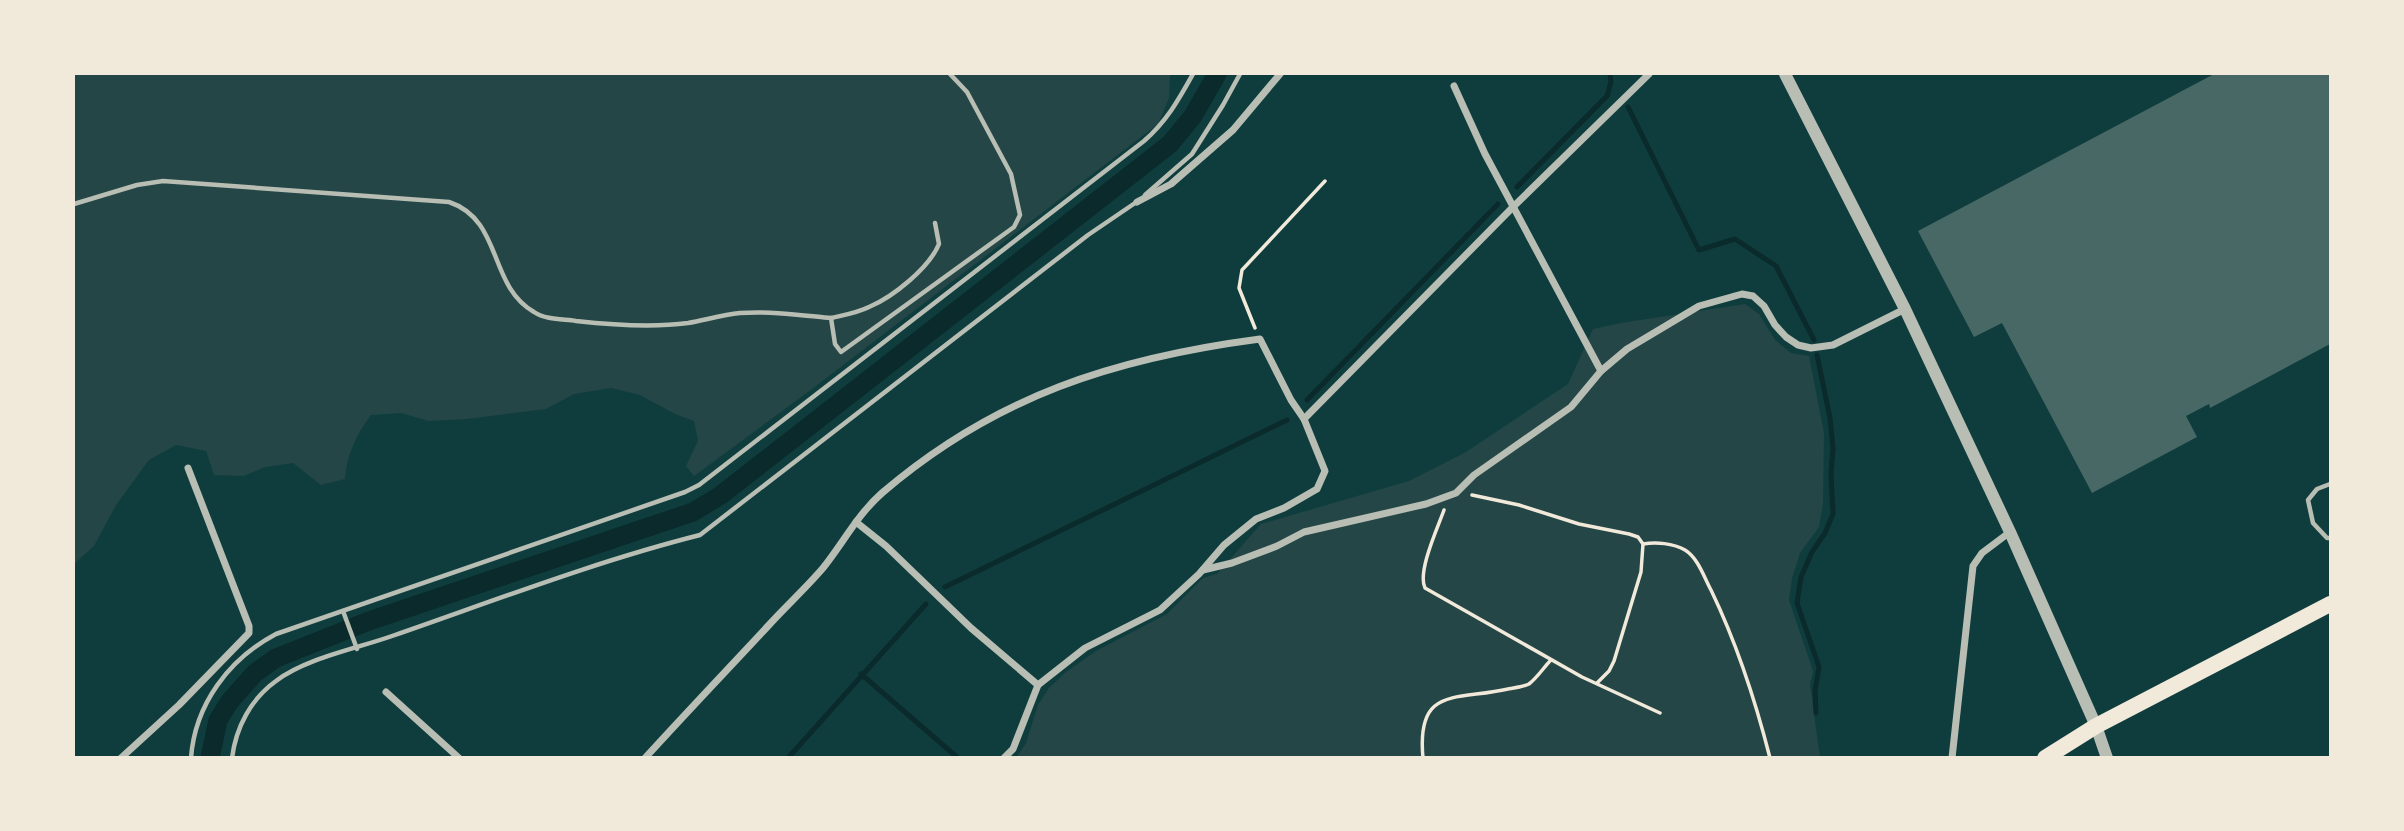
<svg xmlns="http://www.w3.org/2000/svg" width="2404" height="831" font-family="'Playfair Display',serif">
<rect width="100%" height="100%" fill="#0f3d3e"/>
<g fill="#244646">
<path d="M74,74H1170L1169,98L1158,124L812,389L694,476L686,466L698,441L694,421L675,414L640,395L611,388L574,394L546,409L467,419L429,421L401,413L371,415C356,435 347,454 345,479L321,485L293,463L265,467L244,476L214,475L206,451L176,445L149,460L116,505L94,546L74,564Z"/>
<path d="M1745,304L1759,314L1775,340L1791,353L1809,356L1824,433L1823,504L1819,527L1800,553L1792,578L1789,600L1813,671L1810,684L1820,757L1016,758L1026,743L1038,705L1049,688L1066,672L1096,651L1167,614L1203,578L1217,574L1261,524L1409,481L1466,452L1568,384L1593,329L1621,323Z"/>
</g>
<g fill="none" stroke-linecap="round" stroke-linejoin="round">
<g stroke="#0a2a2b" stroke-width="5">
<path d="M1628,107L1699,250L1735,239L1776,266L1814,340"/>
<path d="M1517,187L1607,96L1611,82L1610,74"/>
<path d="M1307,400L1498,204"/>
<path d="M945,587L1287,420"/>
<path d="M861,674L958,758"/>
<path d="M1816,713L1815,691L1819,667L1797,603L1801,577L1812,552L1825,533L1833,514L1831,473L1833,448L1830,418L1817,355"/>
<path d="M788,758L926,604"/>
</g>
<path stroke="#0a2a2b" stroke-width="19" d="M210,758L218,720L230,701L255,673L276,658L369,621L693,512L721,495L1170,144L1193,116L1217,74"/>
</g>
<path fill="#486865" d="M2214,74H2330V344L2210,408L2209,404L2186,416L2197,437L2092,493L2002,323L1974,337L1918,231Z"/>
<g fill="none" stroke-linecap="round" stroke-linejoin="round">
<g stroke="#f1e9da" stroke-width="3.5">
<path d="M1255,328L1239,288L1242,270L1325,181"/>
<path d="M1472,495L1519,505L1579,524L1629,534L1638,537L1643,544C1656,542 1673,543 1685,550C1698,558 1704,577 1711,590C1737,644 1755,699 1770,758"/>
<path d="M1444,510C1438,527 1417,572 1425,588L1582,677L1660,713"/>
<path d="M1597,683L1609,671L1614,661L1641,572L1643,544"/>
<path d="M1423,758C1416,685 1457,701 1508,689C1514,688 1523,687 1529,684C1537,678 1544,667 1551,660"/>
</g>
<g stroke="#b8beb3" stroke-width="4.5">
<path d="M1145,195L1192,154L1223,105L1240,74"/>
<path d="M74,204L137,185L163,181L449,202C503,220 488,286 534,312C546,320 562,319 576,321C612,325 651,328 688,323C705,320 722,315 740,313C771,311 800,315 831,318L835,344L841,352L1014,227L1020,215L1011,174L967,92L950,74"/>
<path d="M831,318C844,315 857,313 869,307C893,297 929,268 939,244L935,223"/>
<path d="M2330,484L2317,489L2308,500L2313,523L2327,538H2330"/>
<path d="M343,611L357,649"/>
<path d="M191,758C195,704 229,659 276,634L685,492L699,485L1144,141C1167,121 1179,99 1193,74"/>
<path d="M232,758C236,727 251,699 276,681C306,658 359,648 395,635C496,600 597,561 700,535L1088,235L1138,201"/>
</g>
<g stroke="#b8beb3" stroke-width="7">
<path d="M1454,86L1485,154L1601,371"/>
<path d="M1137,202L1171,184L1233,130L1280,74"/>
<path d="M1304,419L1513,207L1649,74"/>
<path d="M856,522L886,546L971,628L1038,685"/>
<path d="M1203,570L1232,563L1277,546L1304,532L1426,504L1456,493L1474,475L1571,407L1601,371L1627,349L1699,306L1742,294L1753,296L1764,306L1775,325L1786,337L1798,345L1811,348L1833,345L1905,309"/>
<path d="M386,692L459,758"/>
<path d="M121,758L179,705L249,633V626L188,468"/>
<path d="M645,758C686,713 727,670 768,626C786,606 806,588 823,568C843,543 858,514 882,493C995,396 1115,358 1260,339L1291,400L1304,419L1325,471L1317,489L1284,508L1256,519L1224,545L1199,574L1160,610L1085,648L1038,685L1013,749L1004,758"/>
<path d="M1952,758L1973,566L1982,553L2010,532"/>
</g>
<path stroke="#b8beb3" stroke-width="12" d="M1785,74L1905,309L2010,532L2096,726L2107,758"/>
<path stroke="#f1e9da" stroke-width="16" d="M2045,758L2096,726L2330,604"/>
</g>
<rect width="2404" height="831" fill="none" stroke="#f1e9da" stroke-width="150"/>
</svg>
